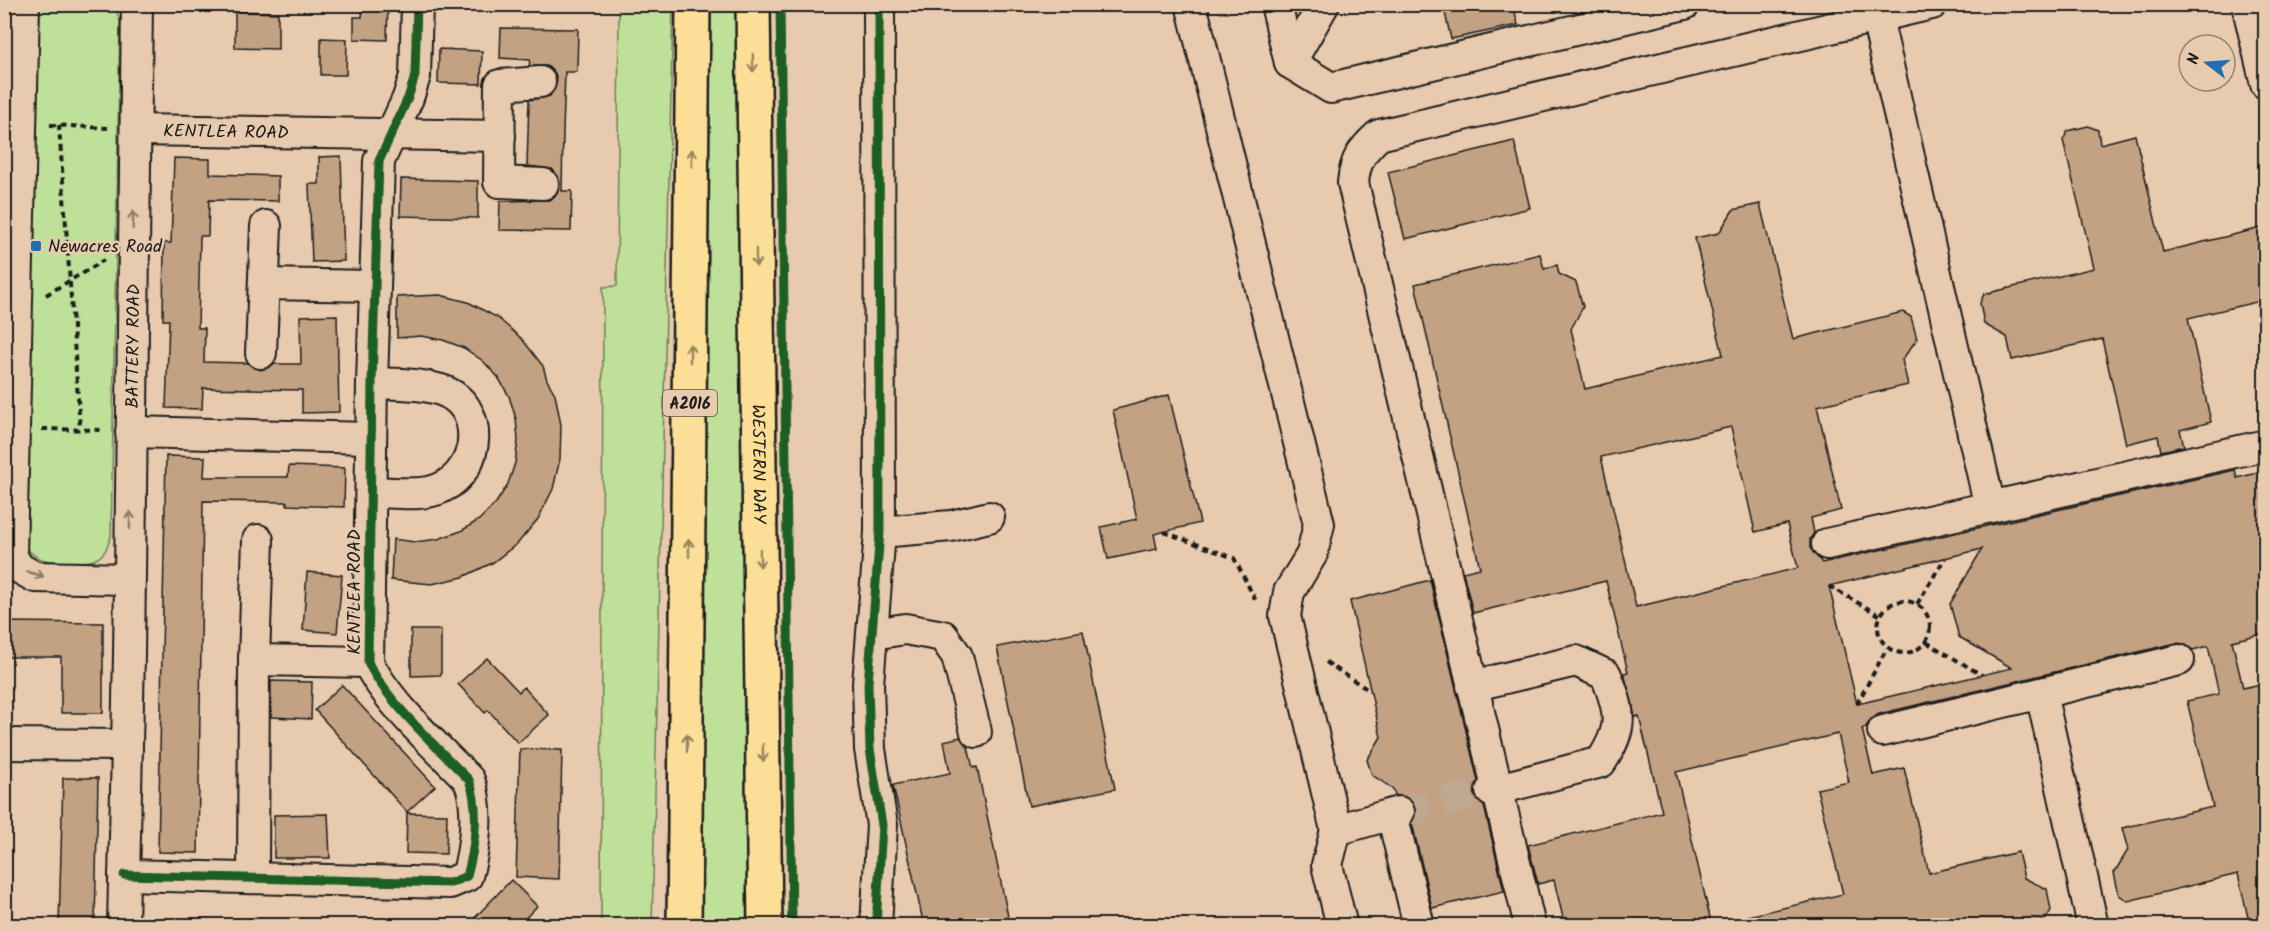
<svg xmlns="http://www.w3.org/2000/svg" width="2270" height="930" font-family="Kalam,sans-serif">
<rect width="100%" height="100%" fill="#e8cbae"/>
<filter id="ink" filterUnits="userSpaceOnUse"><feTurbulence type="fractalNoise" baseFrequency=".0167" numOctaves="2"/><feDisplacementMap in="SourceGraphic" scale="12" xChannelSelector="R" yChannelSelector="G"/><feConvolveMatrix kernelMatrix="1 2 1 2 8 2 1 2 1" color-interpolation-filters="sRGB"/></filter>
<g filter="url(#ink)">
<g fill="#bee099" stroke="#6d7e5a" stroke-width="1.5">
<path d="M738,4L748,925L699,926L711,5Z"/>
<path d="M40,5H112L116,9L120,21L111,536C108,545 106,554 96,559C87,564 49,563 39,558C32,555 27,549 22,542Z"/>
<path d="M619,5H673L652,926L601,925L603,287L617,286Z"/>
</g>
<g fill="#c3a283" stroke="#1c1c1c" stroke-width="1.5" fill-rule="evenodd">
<path d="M363,4H388L387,40L354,39V17H362Z"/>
<path d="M1443,4H1513L1518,25L1451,39Z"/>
<path d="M235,11L278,13V49L235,48Z"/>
<path d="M501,28L578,29L577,72H565L563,132L562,191H572L571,231L499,230L500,201L550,200L557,194L560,184L558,176L552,169L527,166L529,100L550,96L557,81L555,73L547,66H529L530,60L500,58Z"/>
<path d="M321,38L347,39L346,75H321Z"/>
<path d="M439,49L482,51L481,84L438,83Z"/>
<path d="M2088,126L2098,130L2100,144L2135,135L2163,252L2265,227V300L2188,318L2211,422L2180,430L2184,446L2161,451L2158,436L2126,444L2102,339L2012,360L2007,337L1984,324L1980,303L1984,294L2094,268L2063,140L2068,131Z"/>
<path d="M1514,141L1530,208L1405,239L1388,172Z"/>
<path d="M341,156L344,261L312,262L309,184H319V157Z"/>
<path d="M174,158L210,159V174L278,176V201L209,200L208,236H200L198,328H205L204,362L247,363L261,370L274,364H301L300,316L337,315L339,412L302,413V390L203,388L202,409L166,408L169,320H163L164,243H171Z"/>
<path d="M401,179L478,181V218L400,216Z"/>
<path d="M1760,204L1793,339L1903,312L1911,317L1917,339L1902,360L1908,385L1817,406L1841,510L1811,518L1814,533L1810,539V548L1822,563L2235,470L2237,478L2265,471V633L2232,641L2243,688L2265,683V926H2250L2238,874L2128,901L2119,895L2114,873L2128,850L2122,828L2213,807L2187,701L2219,694L2208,646L2193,650L2184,644L2176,643L1879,714L1871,719L1866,727L1862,729L1873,775L1904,768L1929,873L2018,852L2024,878L2047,889L2051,910L2046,919L2017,926H1749L1748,916L1843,894L1817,789L1849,782L1838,734L1676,772L1712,926H1565L1554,880L1538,884L1528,845L1662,812L1639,716L1635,717L1624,673L1628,672L1606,581L1473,613L1463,572L1480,568L1415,284L1540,254L1544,269L1557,265L1559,274L1576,282L1583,307L1571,329L1585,389L1723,355L1695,238L1719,233L1733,210ZM1731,427L1755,532L1787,524L1798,568L1636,607L1601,457ZM1982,549L1950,604L1959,637L2012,668L1857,704L1829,586Z"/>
<path d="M440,295L468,302L498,318L522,339L543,366L547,380L555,394L561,425L560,459L553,489L538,519L518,543L492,563L463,577L432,584L391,580L393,539L415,542L438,539L461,531L479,520L496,503L508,484L515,463L518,440L516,419L509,396L498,377L483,361L464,348L443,340L421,336L397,338V297Z"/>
<path d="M1169,395L1200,523L1154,534L1157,549L1108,559L1101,527L1137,519L1113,410Z"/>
<path d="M166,456L205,457L204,477H288L289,466L345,468L344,507L287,505V502L203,501L198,853L158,852Z"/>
<path d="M307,572L342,575L337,633L303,630Z"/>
<path d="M1430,580L1478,781L1474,795L1484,806L1504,891L1432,908L1412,823L1416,816L1415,807L1411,799L1395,795L1393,789L1372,775L1367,760L1381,737L1350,601Z"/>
<path d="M4,622L103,623V713H61V657H4Z"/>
<path d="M411,630H441V675L411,676Z"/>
<path d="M1083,631L1115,789L1029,806L997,647Z"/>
<path d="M487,658L519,692L524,687L549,715L518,743L488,710L485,713L458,684Z"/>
<path d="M271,681L312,682L311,719L271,717Z"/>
<path d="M342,685L435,786L407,812L315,710Z"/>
<path d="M960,737L968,747L973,768L977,767L1010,926H924L893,785L950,773L944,741Z"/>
<path d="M520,749L562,750L559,879L516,877Z"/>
<path d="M63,778H98L95,926H59Z"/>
<path d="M407,813L447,814L446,854L406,853Z"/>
<path d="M328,814L330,858H274V815Z"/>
<path d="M511,880L537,906L518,926H467Z"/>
</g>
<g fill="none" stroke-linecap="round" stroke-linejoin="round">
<path stroke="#bfa891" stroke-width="30" stroke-dasharray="30 15" stroke-linecap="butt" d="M1399,812L1491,791"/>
<defs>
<g id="minor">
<path d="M24,4L11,555L19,568L35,577L128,579"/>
<path d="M1191,4L1319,524L1312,554L1289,592L1285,616L1336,830"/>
<path d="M1276,4L1290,63L1331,88L1685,4"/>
<path d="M2247,4L2266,84"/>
<path d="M1290,63L1324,4"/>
<path d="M540,82L500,85L499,182L543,184"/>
<path id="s1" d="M136,130L500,136"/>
<path d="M264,284L374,286"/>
<path d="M261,353L266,226"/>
<path d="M131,432L371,438"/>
<path d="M372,492C392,492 422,497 441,488C482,469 486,405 441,390C419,383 394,384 372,383"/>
<path d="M1990,507L2266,445"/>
<path d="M880,532L951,526L989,517"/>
<path d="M1827,544L1990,507L1877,18"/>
<path d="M873,634L905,629L943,636L957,656L976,732"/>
<path d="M254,660L368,662"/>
<path d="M1472,686L1576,661L1606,675C1621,713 1624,727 1601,762L1491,791"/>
<path d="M2041,693L2179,660"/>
<path d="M1883,731L2041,693L2093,926"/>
<path d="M4,744L127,745"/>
<path d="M1392,814L1419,926"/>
<path d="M124,875L450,883L467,876C475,848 480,807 469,780C438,748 386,701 368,662L372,383L379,161L408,98L415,76L417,4"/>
<path d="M253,878L254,660L258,540"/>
<path id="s2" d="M123,926L129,655L137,4"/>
<path d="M876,926L882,825L870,749L868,684L880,532L879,4"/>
<path d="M1342,926L1327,865L1336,830L1399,812"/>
<path d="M1530,926L1353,183C1355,160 1362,150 1379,135L1932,4"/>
</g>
<g id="major">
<path id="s3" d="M753,4L765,926"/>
<path d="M684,926L693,4"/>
</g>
</defs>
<use href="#minor" stroke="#1c1c1c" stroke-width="34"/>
<use href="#major" stroke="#1c1c1c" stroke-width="38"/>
<g stroke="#1c1c1c" stroke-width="4" stroke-dasharray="6 4.5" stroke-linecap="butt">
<path d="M50,125L108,128"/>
<path d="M59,125L80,428"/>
<path d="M46,295L104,260"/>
<path d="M42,429L104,430"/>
<path d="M1164,532L1234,558L1256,601"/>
<path d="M1829,586L1881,616"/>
<circle cx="1904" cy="627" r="26"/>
<path d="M1917,604L1945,558"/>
<path d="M1926,642L1982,675"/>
<path d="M1326,662L1370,691"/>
<path d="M1857,704L1887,648"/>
</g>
<use href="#minor" stroke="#e8cbae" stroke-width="30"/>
<use href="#major" stroke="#fcde96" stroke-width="33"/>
<defs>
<g id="cycleway">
<path d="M780,4L792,926"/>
<path d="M124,875L450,883L467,876C475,848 480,807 469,780C438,748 386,701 368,662L372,383L379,161L408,98L415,76L417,4"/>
<path d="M876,926L882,825L870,749L868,684L880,532L879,4"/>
</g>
</defs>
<use href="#cycleway" stroke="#e8cbae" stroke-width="13"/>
<use href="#cycleway" stroke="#1b5e20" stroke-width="9"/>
</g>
<defs><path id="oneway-shaft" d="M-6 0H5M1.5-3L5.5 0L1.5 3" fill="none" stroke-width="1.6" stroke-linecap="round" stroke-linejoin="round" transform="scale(1.5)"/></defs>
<g stroke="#97875f">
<use href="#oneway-shaft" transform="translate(753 63) rotate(89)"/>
<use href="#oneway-shaft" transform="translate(692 158) rotate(-90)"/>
<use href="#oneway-shaft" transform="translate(756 258) rotate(89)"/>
<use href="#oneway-shaft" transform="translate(690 353) rotate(-90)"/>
<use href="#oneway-shaft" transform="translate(689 548) rotate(-90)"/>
<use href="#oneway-shaft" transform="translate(760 558) rotate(89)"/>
<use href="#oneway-shaft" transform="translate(687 743) rotate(-90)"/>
<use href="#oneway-shaft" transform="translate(763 753) rotate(89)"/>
</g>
<g stroke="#8c7c6c">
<use href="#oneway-shaft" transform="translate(133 220) rotate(-88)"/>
<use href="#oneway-shaft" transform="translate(130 520) rotate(-89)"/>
<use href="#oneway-shaft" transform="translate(35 574) rotate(16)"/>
</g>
</g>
<rect fill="#1f6fb2" stroke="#e8cbae" stroke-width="2" x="30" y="240" width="12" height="12" rx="3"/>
<g text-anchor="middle" stroke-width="5" stroke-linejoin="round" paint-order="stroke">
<rect fill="#e8cbae" stroke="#595048" stroke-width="1.5" x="663" y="390" width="54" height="26" rx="4.5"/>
<g font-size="16" font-weight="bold" fill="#1c1c1c">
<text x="690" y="409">A2016</text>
</g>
<g font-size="18" fill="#1c1c1c" stroke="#e8cbae">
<text dy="6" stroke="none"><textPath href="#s1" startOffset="90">KENTLEA ROAD</textPath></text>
<text dy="6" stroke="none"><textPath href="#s2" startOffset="580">BATTERY ROAD</textPath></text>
<text dy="6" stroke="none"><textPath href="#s3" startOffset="460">WESTERN WAY</textPath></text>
<text transform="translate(354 592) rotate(-90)" y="6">KENTLEA ROAD</text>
</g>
<g font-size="18" fill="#1c1c1c" stroke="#e8cbae" text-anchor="start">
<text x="48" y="252">Newacres Road</text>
</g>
</g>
<rect width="2270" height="930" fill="none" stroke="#e8cbae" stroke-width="24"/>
<rect x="12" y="12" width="2246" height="906" fill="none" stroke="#1c1c1c" stroke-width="2" filter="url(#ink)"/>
<g transform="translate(2207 63) rotate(287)"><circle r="28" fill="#e8cbae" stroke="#968574" stroke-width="1.5"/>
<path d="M0-4.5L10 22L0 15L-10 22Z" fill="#1f6fb2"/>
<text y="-9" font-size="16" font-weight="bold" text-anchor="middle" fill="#1c1c1c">N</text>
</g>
</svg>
